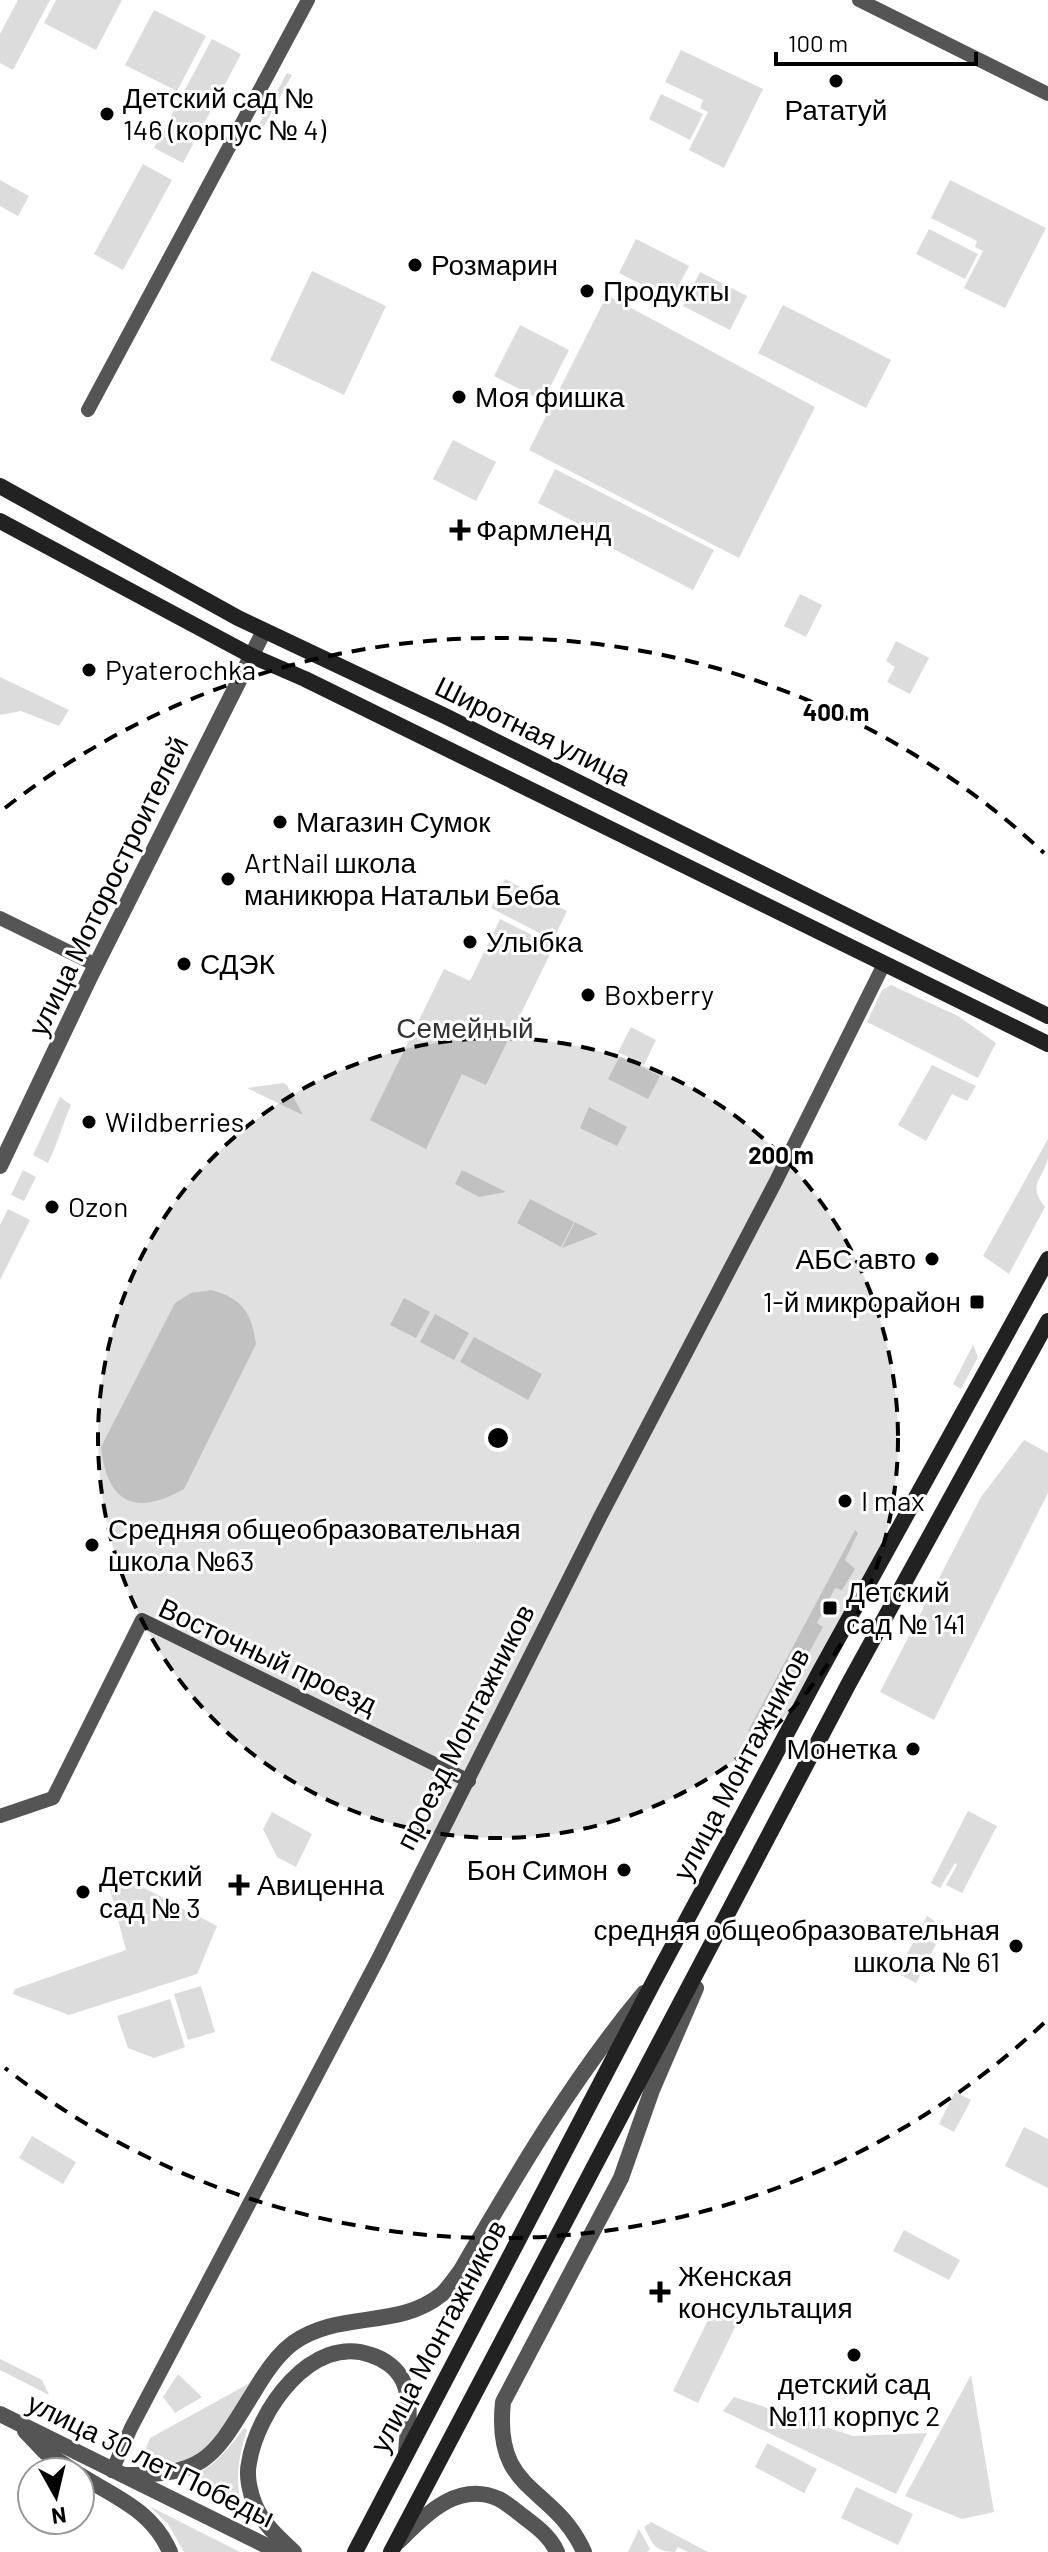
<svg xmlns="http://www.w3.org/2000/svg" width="1048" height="2552" font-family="Barlow,sans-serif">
<rect width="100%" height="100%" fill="#fff"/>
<g fill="#dcdcdc">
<path d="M18,0H50L13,70L0,63V34Z"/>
<path d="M56,0H122L96,50L44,23Z"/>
<path d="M154,10L206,36L177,91L125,65Z"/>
<path d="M212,39L241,54L183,163L154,148Z"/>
<path d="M681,50L763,89L724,168L689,150L708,112L700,108L703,100L665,82Z"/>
<path d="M287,73L292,75L262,130L257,128Z"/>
<path d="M661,94L703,114L690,140L649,119Z"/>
<path d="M143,164L172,180L123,270L94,254Z"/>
<path d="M0,180L29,196L18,216L0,206Z"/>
<path d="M950,180L1046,228L1005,308L964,288L983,251L975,247L977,241L931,218Z"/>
<path d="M929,229L978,254L965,279L916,254Z"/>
<path d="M636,239L689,266L671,300L619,273Z"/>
<path d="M312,271L386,306L344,395L270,360Z"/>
<path d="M700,272L747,296L730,330L683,306Z"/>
<path d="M607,295L815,407L739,558L529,450Z"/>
<path d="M783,305L891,360L866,408L758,353Z"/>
<path d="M520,325L569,350L543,401L494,376Z"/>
<path d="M453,440L496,462L476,501L433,479Z"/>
<path d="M555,469L714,550L693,590L594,539L596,533L538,503Z"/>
<path d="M800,594L822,605L806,637L784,626Z"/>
<path d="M896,641L929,658L910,694L887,682L895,667L886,661Z"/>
<path d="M0,677L69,710L59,726L21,711L0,715Z"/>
<path d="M505,879L567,911L553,940L491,908Z"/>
<path d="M500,919L554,946L486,1085L462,1074L426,1149L370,1120L444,969L470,981Z"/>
<path d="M891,985L958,1016L996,1043L978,1078L867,1022L882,990Z"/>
<path d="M631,1027L656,1040L644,1065L618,1052Z"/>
<path d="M620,1056L660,1076L648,1099L608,1079Z"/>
<path d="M932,1065L976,1086L967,1101L952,1094L926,1141L898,1125Z"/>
<path d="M283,1083L287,1085L303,1115L247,1088Z"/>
<path d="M60,1097L71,1105C62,1125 58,1143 48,1163L33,1155Z"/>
<path d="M589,1107L627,1127L617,1146L580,1128Z"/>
<path d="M1048,1139C1048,1145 1048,1153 1048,1159C1042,1181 1027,1184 1045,1207L1009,1274L983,1256Z"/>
<path d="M23,1170L36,1177L24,1201L11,1195Z"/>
<path d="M462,1170L506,1192L479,1197L455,1184Z"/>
<path d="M530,1199L574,1222L561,1247L517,1223Z"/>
<path d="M8,1209L30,1220L0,1280V1225Z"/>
<path d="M575,1222L598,1234L562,1248Z"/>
<path d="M211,1290C243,1299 251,1312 256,1344L184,1489C135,1517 107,1503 101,1447L175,1303L191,1293Z"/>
<path d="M404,1298L430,1312L416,1338L390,1325Z"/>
<path d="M435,1314L469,1333L454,1360L420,1342Z"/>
<path d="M474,1337L542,1374L528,1400L460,1362Z"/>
<path d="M973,1345L978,1357L961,1389L953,1384Z"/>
<path d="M1024,1440L1048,1453V1493L934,1720L880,1692L981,1497Z"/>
<path d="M855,1530L858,1533L845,1560L855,1569L842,1590L835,1588L817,1623L823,1627L765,1733L748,1731Z"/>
<path d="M968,1811L997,1826L962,1893L946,1885L957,1865L955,1863L940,1888L931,1883Z"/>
<path d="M272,1812L312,1834L296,1867L277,1857L263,1829Z"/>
<path d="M104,1867L217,1926L197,1974L69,2015L13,1994L15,1989L126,1950Z"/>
<path d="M927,1916L935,1921L926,1939L936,1944L916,1983L897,1973Z"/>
<path d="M201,1986L215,2032L188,2040L174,1994Z"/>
<path d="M170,1999L185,2047L154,2058L128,2048L117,2016Z"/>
<path d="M955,2092L971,2100L954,2132L939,2124Z"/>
<path d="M1024,2127L1048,2139V2188L1005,2166Z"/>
<path d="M32,2136L76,2162L63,2184L19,2158Z"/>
<path d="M904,2230L960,2260L949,2280L893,2251Z"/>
<path d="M716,2304L740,2317L698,2403L673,2391Z"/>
<path d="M0,2359L42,2380L49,2395L0,2370Z"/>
<path d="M178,2374L202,2397L175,2413L163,2397Z"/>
<path d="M971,2375L994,2512L962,2519L905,2496Z"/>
<path d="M250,2383C232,2411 213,2462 174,2462C164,2462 153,2457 143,2455L150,2438Z"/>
<path d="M734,2397L853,2436L927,2433L896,2494L723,2411Z"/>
<path d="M244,2428L247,2430C239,2456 235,2476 241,2503L191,2477C215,2466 228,2449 244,2428Z"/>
<path d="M767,2443L817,2469L804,2493L755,2467Z"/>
<path d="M856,2487L913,2514L898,2545L841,2518Z"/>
<path d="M149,2506L240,2552H184L168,2524Z"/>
<path d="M651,2522L708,2552H688L678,2547L675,2552C654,2552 653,2544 644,2527Z"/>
<path d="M639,2529L650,2549L647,2552H628Z"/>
</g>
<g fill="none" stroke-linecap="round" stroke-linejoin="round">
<g stroke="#555" stroke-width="14">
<path d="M859,0L1048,94"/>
<path d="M88,410L308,0"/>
<path d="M0,918L96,965"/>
<path d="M0,1816L53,1798L142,1620L469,1781"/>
<path d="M112,2471L131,2428L378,1959L600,1517L775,1183L884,964"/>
</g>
<g stroke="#555" stroke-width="16">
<path d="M0,1166L90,977L264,631"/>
<path d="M0,2414L279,2552"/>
<path d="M25,2431L45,2452L75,2472"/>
<path d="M80,2475C116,2498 152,2510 170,2552"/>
<path d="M124,2475C208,2475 213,2458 255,2390C265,2373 278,2354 293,2343C339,2310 398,2330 442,2294C449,2287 455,2278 461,2270C517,2174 572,2079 644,1993"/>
<path d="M398,2542C425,2516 457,2480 499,2499C507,2503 516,2511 524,2517C537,2527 550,2536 557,2552"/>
<path d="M294,2552C279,2538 263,2524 255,2505C250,2493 246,2476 249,2463C257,2411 312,2333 371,2355C384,2359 397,2368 403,2381C413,2402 407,2432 406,2454"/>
<path d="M584,2552C554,2484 493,2495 503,2402L621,2178L652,2090L696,1988"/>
</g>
<g stroke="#222" stroke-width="16">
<path d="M0,486L238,618L445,716L1048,1016"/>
<path d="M0,521L252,656L305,679L1048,1044"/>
<path d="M355,2552L653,1983L820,1671L1048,1259"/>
<path d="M391,2552L848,1685L1048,1321"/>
</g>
</g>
<circle cx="498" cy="1438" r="400" fill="#000" fill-opacity=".12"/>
<g fill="none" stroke="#000" stroke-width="4" stroke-dasharray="14 10">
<circle cx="498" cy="1438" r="400"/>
<path d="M1044 2023A800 800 0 0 1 5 2068M5 808A800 800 0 0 1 1044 853"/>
</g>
<g fill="#000" stroke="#fff" stroke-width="3">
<circle cx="836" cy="81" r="8"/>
<circle cx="107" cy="114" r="8"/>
<circle cx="415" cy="265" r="8"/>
<circle cx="587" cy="291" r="8"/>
<circle cx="459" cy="397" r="8"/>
<path d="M456 518h8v8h8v8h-8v8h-8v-8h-8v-8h8z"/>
<circle cx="89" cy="670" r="8"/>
<circle cx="280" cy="822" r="8"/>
<circle cx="228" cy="879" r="8"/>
<circle cx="470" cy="942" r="8"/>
<circle cx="184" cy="964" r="8"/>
<circle cx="588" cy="995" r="8"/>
<circle cx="89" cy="1122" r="8"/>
<circle cx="52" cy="1207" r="8"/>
<circle cx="932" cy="1259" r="8"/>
<rect x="969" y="1294" width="16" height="16" rx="4"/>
<circle cx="845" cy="1501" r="8"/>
<circle cx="92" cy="1545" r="8"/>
<rect x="822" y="1600" width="16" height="16" rx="4"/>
<circle cx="913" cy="1749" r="8"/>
<circle cx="624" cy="1870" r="8"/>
<path d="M235 1873h8v8h8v8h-8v8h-8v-8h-8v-8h8z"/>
<circle cx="83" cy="1892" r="8"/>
<circle cx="1016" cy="1946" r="8"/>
<path d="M656 2280h8v8h8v8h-8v8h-8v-8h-8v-8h8z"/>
<circle cx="854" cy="2355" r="8"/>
</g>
<g text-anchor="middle" stroke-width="6" stroke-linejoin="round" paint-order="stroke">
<g font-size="28" fill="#000" stroke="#fff" text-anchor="start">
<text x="123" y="108">Детский сад №<tspan x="123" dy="32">146 (корпус № 4)</tspan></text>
<text x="836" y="120" text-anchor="middle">Рататуй</text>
<text x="431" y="275">Розмарин</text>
<text x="603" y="301">Продукты</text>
<text x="475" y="407">Моя фишка</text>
<text x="476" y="540">Фармленд</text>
<text x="105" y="680">Pyaterochka</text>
<text x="296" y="832">Магазин Сумок</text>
<text x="244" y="873">ArtNail школа<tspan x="244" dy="32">маникюра Натальи Беба</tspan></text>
<text x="486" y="952">Улыбка</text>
<text x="200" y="974">СДЭК</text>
<text x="604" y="1005">Boxberry</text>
<text x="105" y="1132">Wildberries</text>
<text x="68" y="1217">Ozon</text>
<text x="916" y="1269" text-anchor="end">АБС авто</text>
<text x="961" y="1312" text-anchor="end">1-й микрорайон</text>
<text x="861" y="1511">I max</text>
<text x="108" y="1539">Средняя общеобразовательная<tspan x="108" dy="32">школа №63</tspan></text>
<text x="846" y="1602">Детский<tspan x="846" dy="32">сад № 141</tspan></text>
<text x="897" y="1759" text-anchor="end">Монетка</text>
<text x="608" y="1880" text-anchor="end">Бон Симон</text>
<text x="99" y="1886">Детский<tspan x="99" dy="32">сад № 3</tspan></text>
<text x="257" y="1895">Авиценна</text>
<text x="1000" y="1940" text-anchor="end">средняя общеобразовательная<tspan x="1000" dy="32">школа № 61</tspan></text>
<text x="678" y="2286">Женская<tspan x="678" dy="32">консультация</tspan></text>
<text x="854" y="2394" text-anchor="middle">детский сад<tspan x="854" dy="32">№111 корпус 2</tspan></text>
</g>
<g font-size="28" fill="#000" stroke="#fff">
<text transform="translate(533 731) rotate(26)" y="10">Широтная улица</text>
<text transform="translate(108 886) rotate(-64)" y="10">улица Моторостроителей</text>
<text transform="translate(268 1656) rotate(25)" y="10">Восточный проезд</text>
<text transform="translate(465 1727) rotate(-63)" y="10">проезд Монтажников</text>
<text transform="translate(741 1764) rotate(-62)" y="10">улица Монтажников</text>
<text transform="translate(438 2336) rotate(-62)" y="10">улица Монтажников</text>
<text transform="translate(151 2460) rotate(26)" y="10">улица 30 лет Победы</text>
</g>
<g font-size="28" fill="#333" stroke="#fff">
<text x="465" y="1038">Семейный</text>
</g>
</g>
<circle cx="498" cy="1438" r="12" fill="#000" stroke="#fff" stroke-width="4"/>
<g font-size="24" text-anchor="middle" font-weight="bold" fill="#000" stroke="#fff" stroke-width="6" stroke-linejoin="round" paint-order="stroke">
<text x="836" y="721">400 m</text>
<text x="781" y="1164">200 m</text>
</g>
<g transform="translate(56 2496) rotate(172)"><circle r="38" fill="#ffffff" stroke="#999999" stroke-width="2"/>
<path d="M0-6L14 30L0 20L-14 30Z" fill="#000000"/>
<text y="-12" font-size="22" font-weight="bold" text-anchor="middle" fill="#000000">N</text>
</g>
<path d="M776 52v12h200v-12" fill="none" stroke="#000000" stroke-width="4"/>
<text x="788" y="52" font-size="24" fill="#000000" stroke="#ffffff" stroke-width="6" paint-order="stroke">100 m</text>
</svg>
